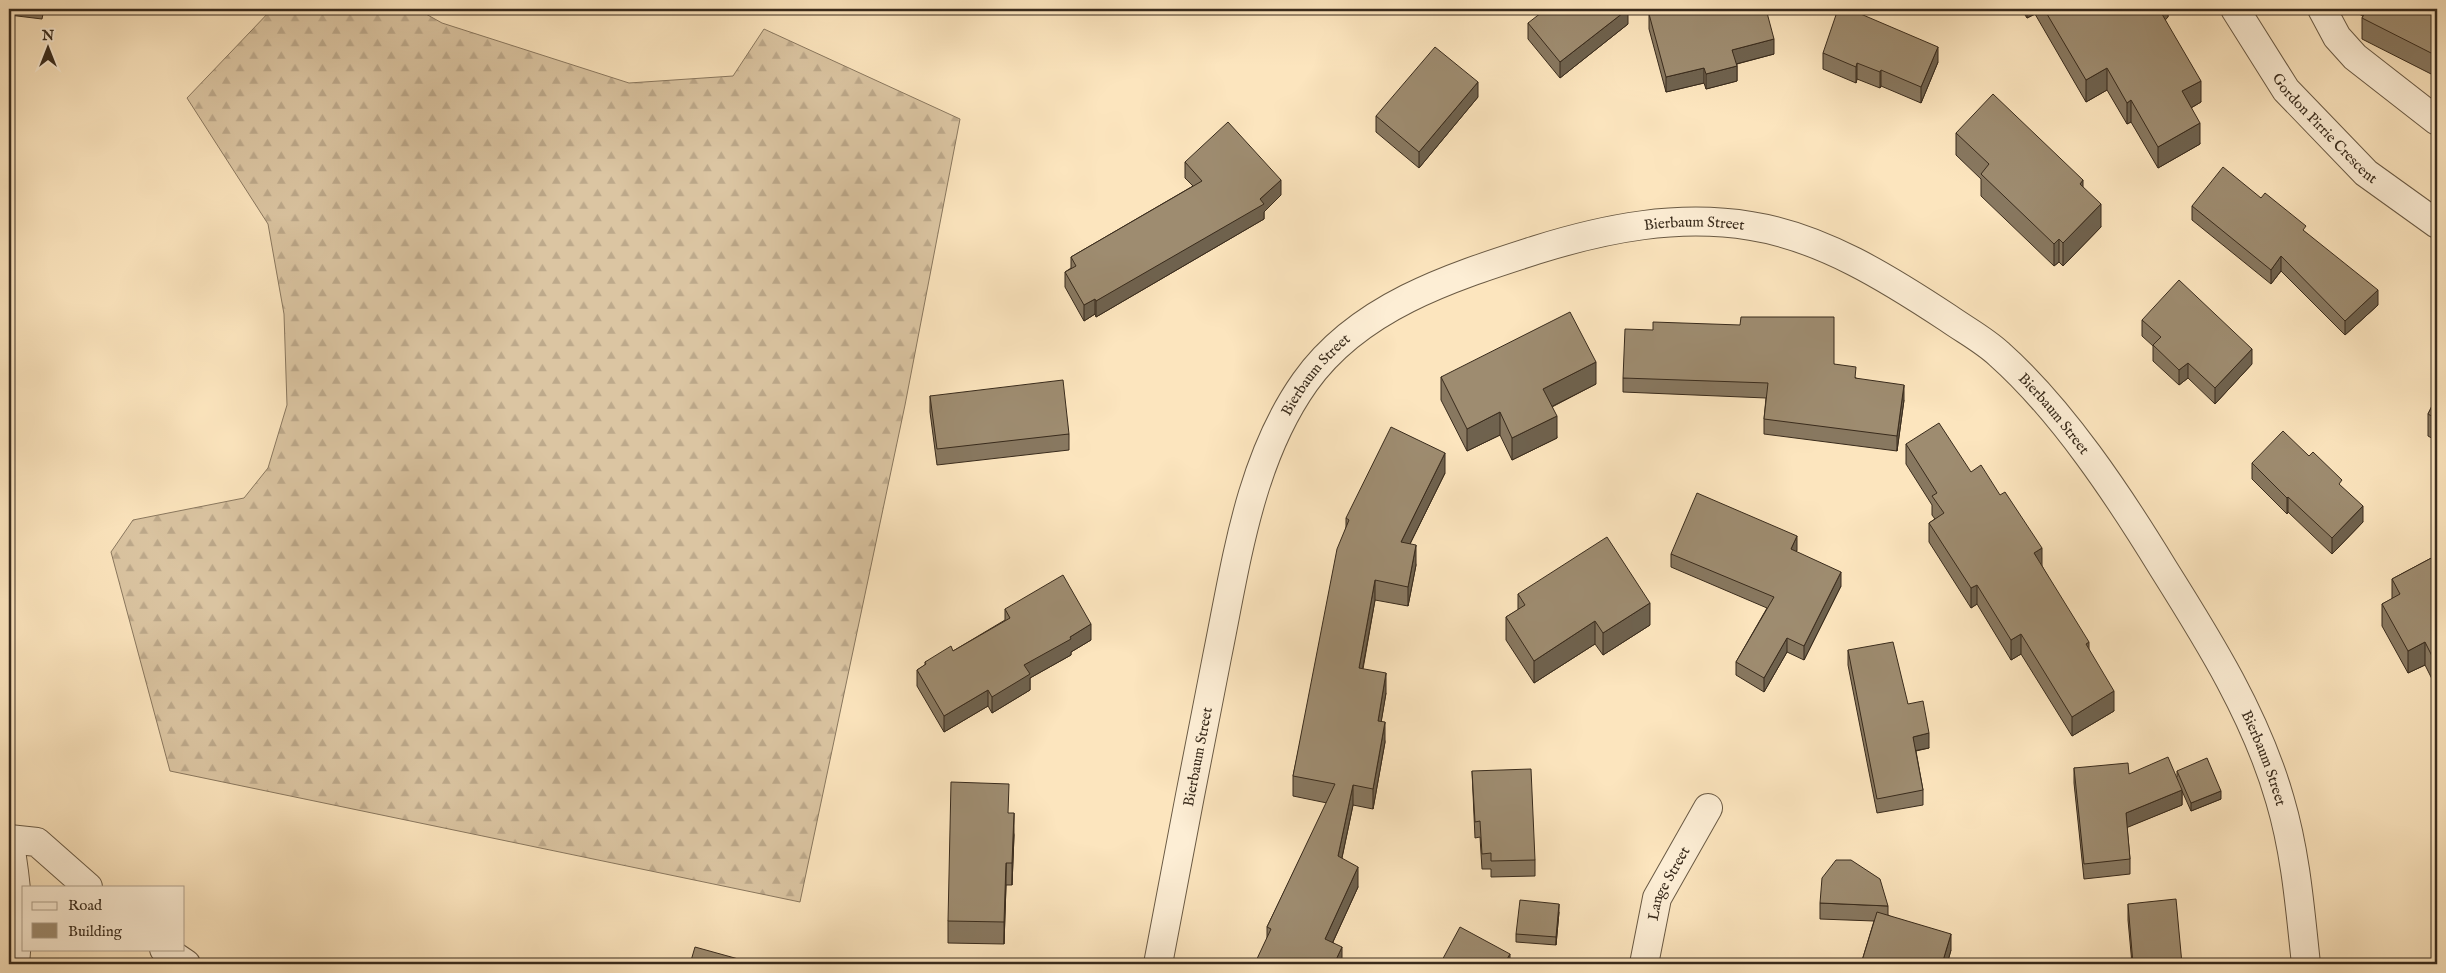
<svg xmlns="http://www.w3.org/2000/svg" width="2446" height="973" font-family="'IM FELL English',serif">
<defs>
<pattern id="forest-firs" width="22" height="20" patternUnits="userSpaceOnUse" patternTransform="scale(1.25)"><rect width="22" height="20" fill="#dbc5a2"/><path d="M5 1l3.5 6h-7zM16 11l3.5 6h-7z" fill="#bda98b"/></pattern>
</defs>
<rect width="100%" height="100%" fill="#fce5be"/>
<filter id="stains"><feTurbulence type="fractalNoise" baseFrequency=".004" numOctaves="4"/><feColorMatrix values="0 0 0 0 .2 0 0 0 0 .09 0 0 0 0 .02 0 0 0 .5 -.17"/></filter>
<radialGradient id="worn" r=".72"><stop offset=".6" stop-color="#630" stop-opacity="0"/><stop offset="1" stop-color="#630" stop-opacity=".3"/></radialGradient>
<path fill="url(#forest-firs)" stroke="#8a785f" d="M272,9H417L442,23L629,83L733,76L764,29L960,119L905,405L800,902L170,771L111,552L133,520L244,498L268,468L287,405L284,314L268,224L187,98Z"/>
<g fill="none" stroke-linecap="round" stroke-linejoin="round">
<defs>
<g id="minor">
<path id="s1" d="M2235,9L2286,90L2366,173L2437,224"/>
<path d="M2322,9L2337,37L2355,57L2437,121"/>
<path d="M9,839C17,885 20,918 15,964"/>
<path d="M9,839L37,842L88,887"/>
<path d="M164,949L186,964"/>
<path id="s2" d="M1158,964C1177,862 1197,759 1217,657C1236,564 1249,461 1305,382C1359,306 1452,277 1536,250C1606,228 1678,214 1751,226C1822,237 1889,279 1948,318C1965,330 1984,340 1999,354C2062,410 2119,496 2163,568C2209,641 2256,716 2280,800C2296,854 2300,909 2306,964"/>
<path id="s3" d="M1644,964L1657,898L1708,808"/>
</g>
</defs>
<use href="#minor" stroke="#6a5a44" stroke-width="30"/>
<use href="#minor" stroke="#fdeed5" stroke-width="28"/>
</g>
<g fill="#887860" stroke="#392b1c">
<path d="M9,9H44L42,19L9,15Z"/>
<path d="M2021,9H2168V17L2165,20L2201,102L2191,108L2200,144L2158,168L2131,122L2127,124L2107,90L2086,102L2035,14L2027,18Z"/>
<path d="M2349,9H2437V77L2362,39V18L2363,16Z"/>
<path d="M1649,14L1774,54L1737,64V81L1706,89L1704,83L1666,92L1649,29Z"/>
<path d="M1528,23L1628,24L1560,78L1528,39Z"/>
<path d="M1823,53L1938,62L1921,103L1881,86L1880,88L1857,79L1856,83L1823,69Z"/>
<path d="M1478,97L1419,168L1376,132V116Z"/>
<path d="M1956,133L2083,187L2101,227L2063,266L2059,262L2054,266L1981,196V179L1956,155Z"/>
<path d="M1185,162L1281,195L1264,212V219L1096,317L1095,314L1084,321L1065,287V272L1071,268V257L1193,186L1185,178Z"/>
<path d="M2261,198L2306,233L2378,305L2345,335L2281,271L2271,284L2192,220V206Z"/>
<path d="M2142,320L2252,364L2215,404L2188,378L2179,385L2153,361V346L2142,336Z"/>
<path d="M1834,364L1856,378L1904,400L1897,451L1764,434V419L1766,398L1623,392V378Z"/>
<path d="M1441,377L1596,384L1552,407L1557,438L1512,460L1500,435L1467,451L1441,400Z"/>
<path d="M930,396L1069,434V450L937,465L930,412Z"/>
<path d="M2437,396V441L2428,436V414Z"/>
<path d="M1906,444L1971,472L2042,566L2089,650L2114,711L2072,736L2021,654L2011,660L1977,604L1971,608L1929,542V523L1935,519L1932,515V505L1906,464Z"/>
<path d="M2252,463L2342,487L2363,522L2332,554L2288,512L2287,514L2252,479Z"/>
<path d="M1445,473L1410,544L1416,565L1408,606L1375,600L1363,669L1386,693L1381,722L1385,742L1373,809L1353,805L1342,858L1358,887L1333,942L1342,964H1255L1267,939V927L1327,803L1293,796V776L1346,527V518Z"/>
<path d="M1797,550L1796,552L1841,586L1804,660L1787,652L1764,692L1736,675V662L1767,608L1671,567V554Z"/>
<path d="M2437,555V689L2425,665L2408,673L2382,626V604L2392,599V579Z"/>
<path d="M1518,594L1650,625L1603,655L1595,644L1534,683L1506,640V617L1518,610Z"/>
<path d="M1005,609L1091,640L1071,652V655L1030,678V690L992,713L988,706L944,732L917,686V670L925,665V662L953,651L1005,620Z"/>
<path d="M1848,650L1908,704L1929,748L1916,751L1923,790V805L1877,813L1848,665Z"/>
<path d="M2074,768L2129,774L2177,777V771L2221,799L2191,811L2182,791V805L2127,827L2130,859V874L2084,879L2074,783Z"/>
<path d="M1472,771L1535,860V876L1491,877V869H1482L1480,837L1475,838Z"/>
<path d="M1009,813L1014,835L1012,885H1006L1004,944L948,943V921Z"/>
<path d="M1820,903L1888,906V915L1951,950L1947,964H1861L1874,921L1820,919Z"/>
<path d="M2128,904L2182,964H2132L2128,920Z"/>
<path d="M1559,912L1556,945L1516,942V934Z"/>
</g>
<g fill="#6f624e" stroke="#392b1c">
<path d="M1628,9V24L1560,78V62Z"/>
<path d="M2027,9H2035V14L2027,18Z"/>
<path d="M2158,9H2168V17L2158,28Z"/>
<path d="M1774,39V54L1732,65V50Z"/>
<path d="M1938,47V62L1921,103V87Z"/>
<path d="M1857,63V79L1856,83V67Z"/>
<path d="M1737,66V81L1706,89V74Z"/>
<path d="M1704,68V83L1666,92V77Z"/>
<path d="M2107,68V90L2086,102V80Z"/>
<path d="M1881,70V86L1880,88V72Z"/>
<path d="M2201,81V102L2182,113V91Z"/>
<path d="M1478,82V97L1419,168V152Z"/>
<path d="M2131,100V122L2127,124V103Z"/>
<path d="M2200,123V144L2158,168V147Z"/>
<path d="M1281,180V195L1264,212V219L1096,317V301L1260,199Z"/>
<path d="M2083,180V202L2080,184Z"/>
<path d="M2101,204V227L2063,266V243Z"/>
<path d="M2059,239V262L2054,266V244Z"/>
<path d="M2281,256V271L2271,284V270Z"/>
<path d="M2378,290V305L2345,335V321Z"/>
<path d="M1095,299V314L1084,321V305Z"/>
<path d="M2252,349V364L2215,404V388Z"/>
<path d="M1596,362V384L1543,411V389Z"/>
<path d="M2188,363V378L2179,385V370Z"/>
<path d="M1904,385V400L1897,451V436Z"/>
<path d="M1500,412V435L1467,451V429Z"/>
<path d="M1557,416V438L1512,460V438Z"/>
<path d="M1445,453V473L1401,562V542Z"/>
<path d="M2288,497V512L2287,514V498Z"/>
<path d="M2363,506V522L2332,554V538Z"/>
<path d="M1797,536V550L1791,563V549Z"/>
<path d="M1416,545V565L1408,606V587Z"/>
<path d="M2042,548V568L2034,553Z"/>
<path d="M1841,572V586L1804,660V646Z"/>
<path d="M1375,580V600L1359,688V668Z"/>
<path d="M1977,585V604L1971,608V588Z"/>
<path d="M1650,603V625L1603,655V633Z"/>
<path d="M1595,621V644L1534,683V661Z"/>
<path d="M1091,624V640L1071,652V655L1030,678V690L992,713V697L1024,665L1070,637Z"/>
<path d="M2021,634V654L2011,660V640Z"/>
<path d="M1787,638V652L1764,692V678Z"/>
<path d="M2089,642V662L2086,644Z"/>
<path d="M2425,642V665L2408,673V651Z"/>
<path d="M1386,673V693L1378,741V721Z"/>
<path d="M988,690V706L944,732V716Z"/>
<path d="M2114,691V711L2072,736V717Z"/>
<path d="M1385,722V742L1373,809V789Z"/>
<path d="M1929,733V748L1913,751V737Z"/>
<path d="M1353,785V805L1338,876V856Z"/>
<path d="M2182,790V805L2126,828V813Z"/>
<path d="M2221,791V799L2191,811V803Z"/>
<path d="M1014,813V835L1012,885V863Z"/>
<path d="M1006,863V885L1004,944V922Z"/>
<path d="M1358,867V887L1325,959V939Z"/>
<path d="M1559,904V912L1556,945V937Z"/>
<path d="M1951,934V950L1947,964H1942Z"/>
<path d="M1342,947V964H1334Z"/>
<path d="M1510,954V964H1504Z"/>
</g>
<g fill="#9e8c70" stroke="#392b1c">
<path d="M1546,9H1628L1560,62L1528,23Z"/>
<path d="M1669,9H1766L1774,39L1732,50L1737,66L1706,74L1704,68L1666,77L1649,14Z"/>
<path d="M1838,9H1849L1938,47L1921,87L1881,70L1880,72L1857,63L1856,67L1823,53Z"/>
<path d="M2044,9H2159L2201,81L2182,91L2200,123L2158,147L2131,100L2127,103L2107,68L2086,80Z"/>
<path d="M2367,9H2437V56L2362,18Z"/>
<path d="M1435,47L1478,82L1419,152L1376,116Z"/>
<path d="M1993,94L2083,180L2080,184L2101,204L2063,243L2059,239L2054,244L1981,174L1989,164L1956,133Z"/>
<path d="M1228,122L1281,180L1260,199L1264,204L1096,301L1095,299L1084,305L1065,272L1076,266L1071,257L1202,181L1185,162Z"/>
<path d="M2223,167L2261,198L2265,193L2306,226L2303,230L2378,290L2345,321L2281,256L2271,270L2192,206Z"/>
<path d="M2179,280L2252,349L2215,388L2188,363L2179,370L2153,345L2161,337L2142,320Z"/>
<path d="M1570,312L1596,362L1543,389L1557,416L1512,438L1500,412L1467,429L1441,377Z"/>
<path d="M1741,317H1834V364L1856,367L1855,378L1904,385L1897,436L1764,419L1768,383L1623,378L1625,329L1653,330V322L1740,325Z"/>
<path d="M1063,380L1069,434L937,449L930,396Z"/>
<path d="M2437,396V419L2428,414Z"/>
<path d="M1939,423L1971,472L1981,465L2000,495L2005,492L2042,548L2034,553L2089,642L2086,644L2114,691L2072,717L2021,634L2011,640L1977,585L1971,588L1929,523L1944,513L1932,496L1937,493L1906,444Z"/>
<path d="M1391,427L1445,453L1401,542L1416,545L1408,587L1375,580L1359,668L1386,673L1378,721L1385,722L1373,789L1353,785L1338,856L1358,867L1325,939L1342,947L1334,964H1258L1255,963L1271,929L1267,927L1335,784L1293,776L1337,549L1349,520L1346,518Z"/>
<path d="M2283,431L2309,456L2313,452L2342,480L2339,484L2363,506L2332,538L2288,497L2287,498L2252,463Z"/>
<path d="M1697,493L1797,536L1791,549L1841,572L1804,646L1787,638L1764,678L1736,662L1774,597L1671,554Z"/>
<path d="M1607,537L1650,603L1603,633L1595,621L1534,661L1506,617L1525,605L1518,594Z"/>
<path d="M2437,555V666L2425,642L2408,651L2382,604L2400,594L2392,579Z"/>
<path d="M1063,575L1091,624L1070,637L1071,639L1024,665L1030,674L992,697L988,690L944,716L917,670L926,664L925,662L951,646L953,651L1010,618L1005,609Z"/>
<path d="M1893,642L1908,704L1923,701L1929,733L1913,737L1923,790L1877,799L1848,650Z"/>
<path d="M2168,757L2182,790L2126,813L2130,859L2084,864L2074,768L2128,763L2129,774Z"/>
<path d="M2207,758L2221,791L2191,803L2177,771Z"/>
<path d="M1531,769L1535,860L1491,861V853L1482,854L1480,821L1475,822L1472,771Z"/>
<path d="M951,782L1009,784L1008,813H1014L1012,863H1006L1004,922L948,921Z"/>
<path d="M1836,860H1851L1880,879L1888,906L1820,903L1822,878Z"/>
<path d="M2176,899L2182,964H2133L2128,904Z"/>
<path d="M1520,900L1559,904L1556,937L1516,934Z"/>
<path d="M1877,912L1951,934L1942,964H1861Z"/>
<path d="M1460,927L1510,954L1504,964H1440Z"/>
<path d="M695,947L742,960L741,964H690Z"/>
</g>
<g text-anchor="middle" stroke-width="4.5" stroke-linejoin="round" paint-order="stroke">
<g font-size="15" fill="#392b1c" stroke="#fdeed5">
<text dy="5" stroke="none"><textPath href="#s1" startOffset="150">Gordon Pirrie Crescent</textPath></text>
<text dy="5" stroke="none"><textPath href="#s2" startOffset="1036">Bierbaum Street</textPath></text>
<text dy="5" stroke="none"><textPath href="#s2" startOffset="616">Bierbaum Street</textPath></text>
<text dy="5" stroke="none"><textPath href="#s2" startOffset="1456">Bierbaum Street</textPath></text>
<text dy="5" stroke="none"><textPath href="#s2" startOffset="211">Bierbaum Street</textPath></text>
<text dy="5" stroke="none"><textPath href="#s2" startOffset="1861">Bierbaum Street</textPath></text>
<text dy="5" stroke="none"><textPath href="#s3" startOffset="85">Lange Street</textPath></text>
</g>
</g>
<rect width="2446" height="973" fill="none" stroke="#fce5be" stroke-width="30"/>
<rect x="10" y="10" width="2426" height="953" fill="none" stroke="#392b1c" stroke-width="2.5"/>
<rect x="15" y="15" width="2416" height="943" fill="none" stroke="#392b1c"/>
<rect x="22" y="886" width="162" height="65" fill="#fdeed5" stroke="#afa08b"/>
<rect x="32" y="902" width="25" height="8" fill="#fdeed5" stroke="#afa08b"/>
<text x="68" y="910" font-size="15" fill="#392b1c">Road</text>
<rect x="32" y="923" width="25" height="15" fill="#9e8c70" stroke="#afa08b"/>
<text x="68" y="936" font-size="15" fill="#392b1c">Building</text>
<g transform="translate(48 48)" stroke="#fdeed5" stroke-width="4" paint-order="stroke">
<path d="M0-4L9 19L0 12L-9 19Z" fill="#392b1c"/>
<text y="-8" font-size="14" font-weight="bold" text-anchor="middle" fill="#392b1c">N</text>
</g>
<rect width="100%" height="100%" filter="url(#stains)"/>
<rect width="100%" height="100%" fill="url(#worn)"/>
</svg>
